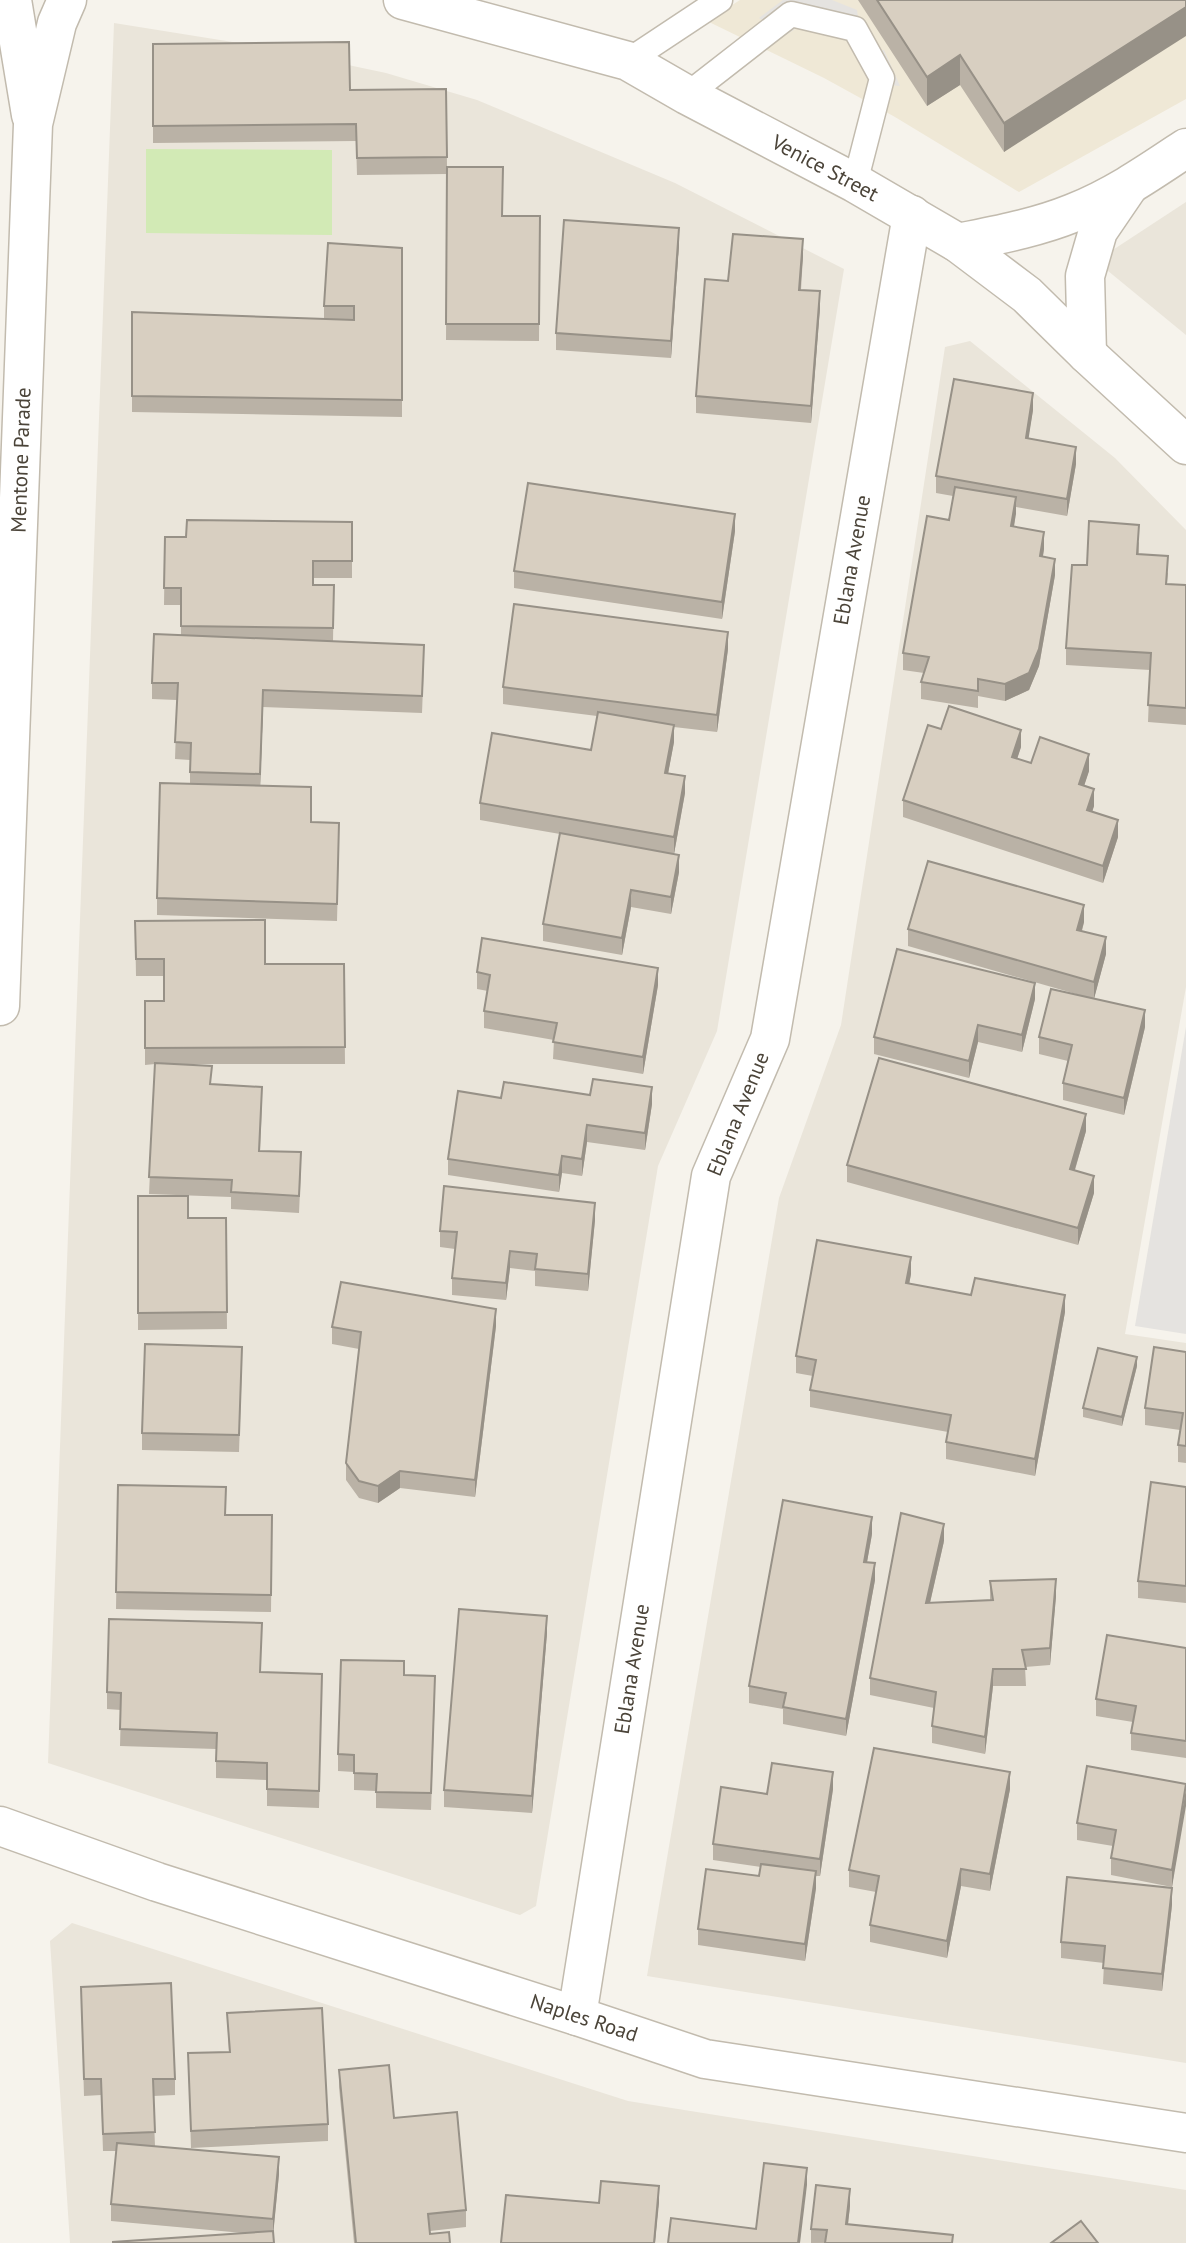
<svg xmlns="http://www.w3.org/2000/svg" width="1186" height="2243" font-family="'PT Sans',sans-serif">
<rect width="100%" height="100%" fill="#f6f3ec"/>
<g fill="#eae5da">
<path d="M114,23L263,47L386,73L477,100L675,183L844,269L717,1031L658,1166L536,1906L520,1915L48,1763Z"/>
<path d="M1186,202V335L1096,261Z"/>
<path d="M970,341L1115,458L1186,530V987L1125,1334L1186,1343V2063L647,1976L779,1198L841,1025L945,347Z"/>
<path d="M72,1923L628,2101L1186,2190V2243H70L50,1941Z"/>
</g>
<path fill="#efe8d6" d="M740,0H1186V99L1019,192L895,117L824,78L707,21Z"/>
<path fill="#d2eab5" d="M146,149L332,150V235L146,233Z"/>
<g fill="#e5e3e0">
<path d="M783,0H832L857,10L860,32L872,52L884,50L900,86L869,83L847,37L798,27L786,35L759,18Z"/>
<path d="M1186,1027V1334L1135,1326Z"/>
</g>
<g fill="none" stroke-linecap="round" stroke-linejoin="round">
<defs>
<g id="service">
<path d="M628,61L720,0"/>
<path d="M687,95L791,14L855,29L882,78L855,183"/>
</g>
<g id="minor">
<path d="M403,0L628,61L687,95L855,183L958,243L1027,295L1087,354L1186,445"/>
<path d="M958,243C997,235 1036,228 1073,213C1114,197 1150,172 1186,148"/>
<path d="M1087,354L1085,276L1098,231L1128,187"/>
<path d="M0,1826L157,1882L577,2016L705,2059L1186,2133"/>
<path d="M577,2016L711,1176L770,1039L912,215"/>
</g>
<g id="tertiary">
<path d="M12,0L31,115"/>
<path d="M0,1006L33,124L57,23L67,0"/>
</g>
</defs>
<use href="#service" stroke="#c2bbae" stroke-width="27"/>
<use href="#minor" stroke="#c2bbae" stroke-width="41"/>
<use href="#tertiary" stroke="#c2bbae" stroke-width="41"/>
<use href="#service" stroke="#fff" stroke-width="24"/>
<use href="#minor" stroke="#fff" stroke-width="38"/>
<use href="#tertiary" stroke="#fff" stroke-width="38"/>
</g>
<g fill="#bab2a6">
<path d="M858,0H1186L1004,152L960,85L927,106Z"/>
<path d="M153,44L350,90L446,89L447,167L502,216H540L539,341L446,340L447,174L357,175L356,141L153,143Z"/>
<path d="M679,245L671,358L556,350V333Z"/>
<path d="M402,248V417L132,412V312L324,319V306Z"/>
<path d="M803,256L801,290L820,308L811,423L696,413V396L728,281Z"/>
<path d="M1033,410L1028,438L1076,464L1067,516L1016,507L1014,527L1044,549L1043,556L1055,575L1039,666L1029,690L1005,701L978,696V708L921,699V682L924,673L903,670V653L949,520L953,496L936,493V476Z"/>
<path d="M352,522V578H313V585H334L333,641L424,662L422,713L263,707L260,786L311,822L339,840L337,921L157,915V898L190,784V760L175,759L177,700L152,699V683L181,635V605H164L165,537H186Z"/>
<path d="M735,531L722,619L514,588V571Z"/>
<path d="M1139,542V554L1168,573L1167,584L1186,585V725L1148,722L1150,670L1066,665V648L1087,565Z"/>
<path d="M728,649L717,732L674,727V742L668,773L685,793L674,854L679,872L671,914L631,907L622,955L543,941V924L560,834L480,820V803L591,750L597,716L503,704V687Z"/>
<path d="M941,729L1021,747L1017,759L1031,763L1089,771L1084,786L1094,806L1092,812L1118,837L1103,883L903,817V800Z"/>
<path d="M135,921L265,964H344L345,1064H181L212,1084L262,1104L260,1151L301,1169L299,1213L231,1209V1197L149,1194L155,1064L145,1065V1001H164V976H136Z"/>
<path d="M1084,922L1082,931L1106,954L1094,998L1145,1027L1124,1115L1063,1100V1083L1068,1061L1039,1054V1037L1090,998L908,946V929Z"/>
<path d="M477,972L658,985L643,1074L553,1059L554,1040L484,1028V1011L488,991L477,989Z"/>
<path d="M1035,999L1022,1052L978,1042L969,1078L874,1054V1037Z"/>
<path d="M501,1098L652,1104L645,1150L587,1142L582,1176L562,1173L559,1192L448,1175V1159Z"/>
<path d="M1086,1131L1075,1170L1094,1193L1078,1245L847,1182V1165Z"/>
<path d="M138,1196L188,1218H226L227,1329L138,1330Z"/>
<path d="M595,1220L588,1291L535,1286V1271L510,1268L506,1300L452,1295V1278L455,1249L440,1247V1231Z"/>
<path d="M911,1274L909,1284L1065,1312L1035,1476L946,1459V1442L948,1432L810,1407V1390L813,1376L796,1373V1356Z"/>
<path d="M496,1326L475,1497L400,1488L378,1503L359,1498L346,1480V1463L359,1349L332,1344V1327Z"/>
<path d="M1186,1352V1463L1178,1462V1445L1180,1430L1145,1425V1408Z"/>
<path d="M242,1364L239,1452L142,1450V1433Z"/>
<path d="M1137,1366L1122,1426L1083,1417V1408Z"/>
<path d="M118,1485L226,1515H272L271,1612L116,1609Z"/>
<path d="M1186,1487V1603L1138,1598V1581Z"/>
<path d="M872,1534L867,1562L875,1580L846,1736L783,1724V1709L749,1703V1686Z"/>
<path d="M944,1541L930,1603L990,1600V1581L1056,1596L1050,1665L1025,1667L1026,1686H993L985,1754L932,1743V1726L934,1708L870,1695V1678Z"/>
<path d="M547,1633L532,1813L444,1807V1790Z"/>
<path d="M1186,1648V1758L1131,1750V1733L1133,1722L1096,1716V1699Z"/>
<path d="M261,1672L322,1674L319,1808L267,1806V1780L216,1778V1749L120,1746L121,1710L107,1709V1692Z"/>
<path d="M404,1675L435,1693L431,1810L376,1808V1791L354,1790V1772L338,1771V1754Z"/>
<path d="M1186,1784L1172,1887L1111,1875V1858L1113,1846L1077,1840V1823Z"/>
<path d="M833,1789L820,1876H816V1888L805,1961L698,1945V1929L759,1876L761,1867L713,1860V1844L767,1794Z"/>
<path d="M1010,1789L990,1891L961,1886L947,1958L870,1942V1925L876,1892L849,1887V1870Z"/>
<path d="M1172,1905L1162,1991L1103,1984L1104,1963L1061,1958V1942Z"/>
<path d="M81,1987L175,2079V2095L153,2096L155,2146L279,2174L273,2234L243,2233L111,2221V2204L116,2151H103L101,2095L84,2096Z"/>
<path d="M227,2013L328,2124V2141L191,2148L188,2053L229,2052Z"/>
<path d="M339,2070L394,2118L466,2210V2227L430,2231V2234L450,2243H354L339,2087Z"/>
<path d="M850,2206L848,2224L953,2243H811V2229Z"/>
</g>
<g fill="#979187">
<path d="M1186,7V36L1004,152V123Z"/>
<path d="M960,55V85L927,106V77Z"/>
<path d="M679,228V245L671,358V341Z"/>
<path d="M803,239V256L799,307V290Z"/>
<path d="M820,291V308L811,423V406Z"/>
<path d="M1033,393V410L1026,455V438Z"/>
<path d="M1076,447V464L1067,516V499Z"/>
<path d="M1016,497V514L1011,543V526Z"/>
<path d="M735,514V531L722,619V602Z"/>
<path d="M1044,532V549L1040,573V556Z"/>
<path d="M1055,559V575L1039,666L1029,690L1005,701V684Z"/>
<path d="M728,632V649L717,732V715Z"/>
<path d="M263,690V707L260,791V774Z"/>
<path d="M674,725V742L665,790V773Z"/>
<path d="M1021,730V747L1012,774V757Z"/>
<path d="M1089,754V771L1079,801V784Z"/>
<path d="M685,776V793L674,854V837Z"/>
<path d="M1094,789V806L1087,827V810Z"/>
<path d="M1118,820V837L1103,883V866Z"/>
<path d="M679,855V872L671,914V897Z"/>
<path d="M631,890V907L622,955V938Z"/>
<path d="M1084,905V922L1077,947V930Z"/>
<path d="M1106,937V954L1094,999V982Z"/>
<path d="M658,968V985L643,1074V1057Z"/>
<path d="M1035,983V999L1022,1052V1035Z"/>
<path d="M1145,1010V1027L1124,1115V1098Z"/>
<path d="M978,1025V1042L969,1078V1061Z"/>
<path d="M652,1087V1104L645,1150V1133Z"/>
<path d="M1086,1114V1131L1070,1186V1169Z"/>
<path d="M587,1125V1142L582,1176V1159Z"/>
<path d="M562,1156V1173L559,1192V1175Z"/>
<path d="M1094,1176V1193L1078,1245V1228Z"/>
<path d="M595,1203V1220L588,1291V1274Z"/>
<path d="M510,1251V1268L506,1300V1283Z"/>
<path d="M911,1257V1274L906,1300V1283Z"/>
<path d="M1065,1295V1312L1035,1476V1459Z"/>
<path d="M496,1309V1326L475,1497V1480Z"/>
<path d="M1137,1357V1366L1122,1426V1417Z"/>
<path d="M400,1471V1488L378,1503V1486Z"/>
<path d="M872,1517V1534L864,1579V1562Z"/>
<path d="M944,1524V1541L926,1620V1603Z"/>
<path d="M875,1563V1580L846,1736V1719Z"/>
<path d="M1056,1579V1596L1050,1665V1648Z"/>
<path d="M547,1616V1633L532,1813V1796Z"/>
<path d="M993,1669V1686L985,1754V1737Z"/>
<path d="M833,1772V1789L820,1876V1859Z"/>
<path d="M1010,1772V1789L990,1891V1874Z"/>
<path d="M1186,1789V1806L1172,1887V1870Z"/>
<path d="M961,1869V1886L947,1958V1941Z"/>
<path d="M816,1871V1888L805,1961V1944Z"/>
<path d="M1172,1888V1905L1162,1991V1974Z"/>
<path d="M279,2157V2174L273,2236V2219Z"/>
<path d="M807,2168V2185L800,2243H798Z"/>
<path d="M659,2186V2203L655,2243H654Z"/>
<path d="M850,2189V2206L846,2241V2224Z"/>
</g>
<g fill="#d8cfc1" stroke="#979187" stroke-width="2">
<path d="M877,0H1186V7L1004,123L960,55L927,77Z"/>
<path d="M349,42L350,90L446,89L447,157L357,158L356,124L153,126V44Z"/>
<path d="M447,167H503L502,216H540L539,324H446Z"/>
<path d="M564,220L679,228L671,341L556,333Z"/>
<path d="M733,234L803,239L799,290L820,291L811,406L696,396L705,279L728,281Z"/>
<path d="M328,243L402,248V400L132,396V312L354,320V306H324Z"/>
<path d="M954,379L1033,393L1026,438L1076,447L1067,499L936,476Z"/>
<path d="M528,483L735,514L722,602L514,571Z"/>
<path d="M955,487L1016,497L1011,526L1044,532L1040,556L1055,559L1039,649L1029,673L1005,684L978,679V691L921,682L929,657L903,653L927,516L949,520Z"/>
<path d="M187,520L352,522V561H313V585H334L333,628L181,626V588H164L165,537H186Z"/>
<path d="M1089,521L1139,525L1137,554L1168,556L1166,584L1186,585V708L1148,705L1151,653L1066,648L1072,565H1087Z"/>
<path d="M514,604L728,632L717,715L503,687Z"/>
<path d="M154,634L424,645L422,696L263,690L260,774L190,772L191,743L175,742L178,683H152Z"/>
<path d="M949,706L1021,730L1012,757L1031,763L1040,737L1089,754L1079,784L1094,789L1087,810L1118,820L1103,866L903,800L928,725L941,729Z"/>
<path d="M598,712L674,725L665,773L685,776L674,837L480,803L492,733L591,750Z"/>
<path d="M160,783L311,787V822L339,823L337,904L157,898Z"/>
<path d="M560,833L679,855L671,897L631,890L622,938L543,924Z"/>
<path d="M928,861L1084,905L1077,930L1106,937L1094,982L908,929Z"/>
<path d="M265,920V964H344L345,1047L145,1048V1001H164V959H136L135,921Z"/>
<path d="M482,938L658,968L643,1057L553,1042L557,1023L484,1011L490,975L477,972Z"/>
<path d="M897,949L1035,983L1022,1035L978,1025L969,1061L874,1037Z"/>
<path d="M1051,989L1145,1010L1124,1098L1063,1083L1072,1045L1039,1037Z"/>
<path d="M879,1058L1086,1114L1070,1169L1094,1176L1078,1228L847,1165Z"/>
<path d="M155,1063L212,1066L210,1084L262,1087L259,1151L301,1152L299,1196L231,1192L232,1180L149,1177Z"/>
<path d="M593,1079L652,1087L645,1133L587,1125L582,1159L562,1156L559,1175L448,1159L458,1091L501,1098L504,1082L590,1095Z"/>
<path d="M444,1186L595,1203L588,1274L535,1269L537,1254L510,1251L506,1283L452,1278L457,1232L440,1231Z"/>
<path d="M138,1196H188V1218H226L227,1312L138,1313Z"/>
<path d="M817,1240L911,1257L906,1283L971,1295L975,1278L1065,1295L1035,1459L946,1442L951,1415L810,1390L816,1360L796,1356Z"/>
<path d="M341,1282L496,1309L475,1480L400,1471L378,1486L359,1481L346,1463L361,1332L332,1327Z"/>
<path d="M145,1344L242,1347L239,1435L142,1433Z"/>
<path d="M1154,1347L1186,1352V1446L1178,1445L1183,1413L1145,1408Z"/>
<path d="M1098,1348L1137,1357L1122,1417L1083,1408Z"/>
<path d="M1151,1482L1186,1487V1586L1138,1581Z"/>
<path d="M118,1485L226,1487L225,1515H272L271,1595L116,1592Z"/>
<path d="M783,1500L872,1517L864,1562L875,1563L846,1719L783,1707L786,1693L749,1686Z"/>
<path d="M901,1513L944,1524L926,1603L993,1600L990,1581L1056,1579L1050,1648L1022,1650L1026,1669H993L985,1737L932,1726L936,1692L870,1678Z"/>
<path d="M459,1609L547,1616L532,1796L444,1790Z"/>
<path d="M109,1619L262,1623L260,1672L322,1674L319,1791L267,1789V1763L216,1761L217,1733L120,1729L121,1693L107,1692Z"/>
<path d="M1107,1635L1186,1648V1741L1131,1733L1136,1706L1096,1699Z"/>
<path d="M341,1660L404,1661V1675L435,1676L431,1793L376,1792L377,1774L354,1773V1755L338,1754Z"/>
<path d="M874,1748L1010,1772L990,1874L961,1869L947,1941L870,1925L879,1876L849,1870Z"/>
<path d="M772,1763L833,1772L820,1859L713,1844L721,1787L767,1794Z"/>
<path d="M1087,1766L1186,1784L1172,1870L1111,1858L1116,1830L1077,1823Z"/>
<path d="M761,1864L816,1871L805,1944L698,1929L706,1869L759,1876Z"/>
<path d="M1067,1877L1172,1888L1162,1974L1103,1968L1105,1946L1061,1942Z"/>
<path d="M171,1983L175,2079H153L155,2132L103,2134L101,2079H84L81,1987Z"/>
<path d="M322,2008L328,2124L191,2131L188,2053L230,2052L227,2013Z"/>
<path d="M389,2065L394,2118L457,2112L466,2210L428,2214L430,2234L449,2232L450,2243H356L339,2070Z"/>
<path d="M117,2143L279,2157L273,2219L111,2204Z"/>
<path d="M764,2163L807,2168L798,2243H668L671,2218L756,2229Z"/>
<path d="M601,2181L659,2186L654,2243H501L506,2195L599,2203Z"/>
<path d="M816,2185L850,2189L846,2224L953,2235L952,2243H825L827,2230L811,2229Z"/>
<path d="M1081,2221L1098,2243H1051Z"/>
<path d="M273,2231L274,2243H113V2242Z"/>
</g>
<g text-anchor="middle" stroke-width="6" stroke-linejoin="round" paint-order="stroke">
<g font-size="21" fill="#4b4439" stroke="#fff">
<text transform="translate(825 168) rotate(28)" y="7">Venice Street</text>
<text transform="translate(21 460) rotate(-88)" y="7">Mentone Parade</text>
<text transform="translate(852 560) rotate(-80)" y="7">Eblana Avenue</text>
<text transform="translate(738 1114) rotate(-68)" y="7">Eblana Avenue</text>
<text transform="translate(632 1669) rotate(-81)" y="7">Eblana Avenue</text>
<text transform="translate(584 2018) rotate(18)" y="7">Naples Road</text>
</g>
</g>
</svg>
